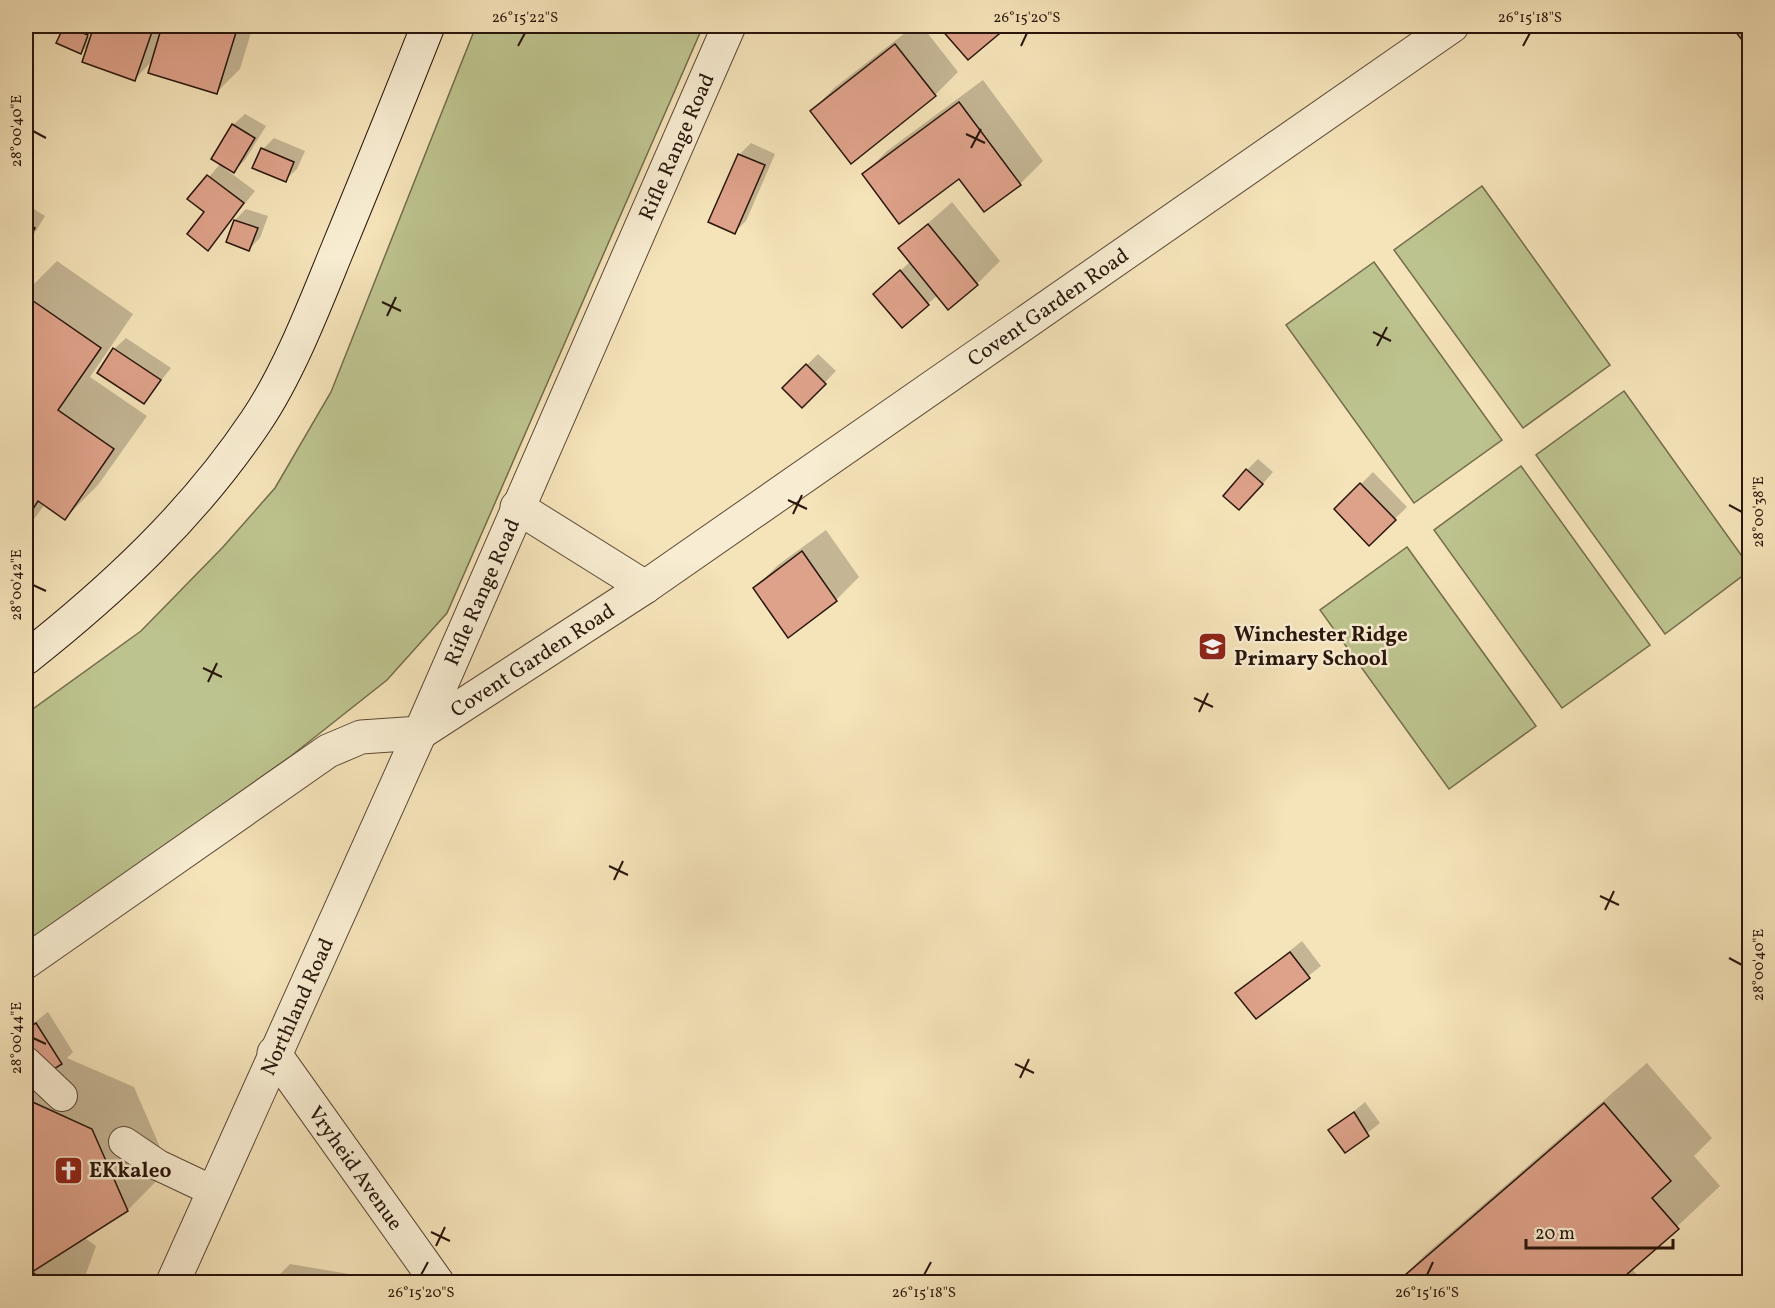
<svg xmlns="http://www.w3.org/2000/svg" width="1775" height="1308" font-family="Vollkorn,serif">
<rect width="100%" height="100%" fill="#f5e3b9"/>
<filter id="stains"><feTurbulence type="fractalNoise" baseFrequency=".00333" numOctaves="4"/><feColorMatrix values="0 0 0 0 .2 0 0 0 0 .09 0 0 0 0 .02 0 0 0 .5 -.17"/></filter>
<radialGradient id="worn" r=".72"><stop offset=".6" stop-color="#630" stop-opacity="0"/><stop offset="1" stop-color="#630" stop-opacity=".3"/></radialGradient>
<g fill="#bdc38e" stroke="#736c4c" stroke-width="1.5">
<path d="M476,26H703L447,613L387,680L291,756L26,944V714L141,631L223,547L275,488L331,392Z"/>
<path d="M1482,186L1610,365L1523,428L1394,250Z"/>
<path d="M1374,262L1502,440L1414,503L1286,325Z"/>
<path d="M1624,391L1749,566V571L1665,634L1536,455Z"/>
<path d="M1521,466L1650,645L1562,708L1434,530Z"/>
<path d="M1407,547L1536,726L1449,789L1320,610Z"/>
</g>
<g fill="#0003">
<path d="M66,26L95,40L96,37L71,26H253L240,69L217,92L153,60L135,79L90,43L81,53L58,43Z"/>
<path d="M914,26H922L958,72L935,95L812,111L834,88Z"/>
<path d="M945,26H1007L968,58L943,28Z"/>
<path d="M983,80L1043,161L1020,184L959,177L864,174L887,151Z"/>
<path d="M245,114L266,126L245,160L234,171L225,166L224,168L255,191L208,249L206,212L190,199L221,163L233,125Z"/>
<path d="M274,138L305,151L297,169L285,180L263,149Z"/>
<path d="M751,143L775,154L746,221L735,232L739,155Z"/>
<path d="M952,202L1000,261L977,284L938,295L902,326L875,294L911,261L900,248Z"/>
<path d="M26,204L45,216L26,247Z"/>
<path d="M246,209L268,216L260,238L249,249L235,220Z"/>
<path d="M57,261L133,314L90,377L147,416L98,485L65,518L45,504L26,530V292Z"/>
<path d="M126,338L171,368L144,402L114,349Z"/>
<path d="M818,354L836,371L802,406L784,388Z"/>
<path d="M1258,459L1273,472L1251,497L1247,470Z"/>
<path d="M1373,472L1407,507L1369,544L1336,509Z"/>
<path d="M826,530L859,577L836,600L788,635L755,588L778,565Z"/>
<path d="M1302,941L1321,966L1256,1017L1237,993Z"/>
<path d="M48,1012L73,1052L67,1058L134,1087L169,1168L128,1210L84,1237L96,1246L83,1282H26V1055L31,1050L26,1042V1029Z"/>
<path d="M1647,1063L1712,1138L1694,1156L1720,1186L1632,1269L1643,1282H1397L1427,1253Z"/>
<path d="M1365,1102L1380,1123L1345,1151L1330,1131Z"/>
<path d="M290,1264L355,1275L354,1282H272Z"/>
</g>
<g fill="#dea28a" stroke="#29150b" stroke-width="1.5">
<path d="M64,26L88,35L81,54L56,43Z"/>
<path d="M94,26H154L135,81L82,62Z"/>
<path d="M162,26H238L217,94L148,73Z"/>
<path d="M944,26H1002L1005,29L968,60L940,28Z"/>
<path d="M1731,26H1750V50Z"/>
<path d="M895,44L936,96L851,164L810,111Z"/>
<path d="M959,102L1021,185L984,212L959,179L899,224L862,174Z"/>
<path d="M232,124L255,138L234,173L211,159Z"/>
<path d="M261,148L294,162L286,182L252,168Z"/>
<path d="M738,154L765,165L735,234L708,222Z"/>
<path d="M207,175L244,203L208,251L187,234L204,212L187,199Z"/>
<path d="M234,220L258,228L249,251L226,242Z"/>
<path d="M26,222L35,228L26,244Z"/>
<path d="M928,224L978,285L948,310L898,248Z"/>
<path d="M900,270L929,305L902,328L873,294Z"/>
<path d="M26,296L101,348L58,410L114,449L65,520L38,501L26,520Z"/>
<path d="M113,348L161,380L144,404L97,373Z"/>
<path d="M806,364L826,384L802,408L782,388Z"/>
<path d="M1246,469L1263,484L1239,510L1223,496Z"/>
<path d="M1360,483L1396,520L1369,546L1334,509Z"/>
<path d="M802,551L837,601L788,638L753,588Z"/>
<path d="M1290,952L1310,978L1256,1019L1235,993Z"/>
<path d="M36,1023L62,1064L44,1075L26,1045V1029Z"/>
<path d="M26,1099L92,1129L128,1211L32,1272L47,1282H26Z"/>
<path d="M1604,1103L1671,1181L1652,1198L1679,1229L1618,1282H1397Z"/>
<path d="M1354,1112L1369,1136L1345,1153L1328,1130Z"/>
</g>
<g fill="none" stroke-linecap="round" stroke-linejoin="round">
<defs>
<g id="service">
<path d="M26,1062L62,1096"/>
<path d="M124,1142L158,1165L213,1191"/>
</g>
<g id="minor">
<path d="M517,507L645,587"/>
<path id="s1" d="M420,733L645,587L1452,26"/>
<path d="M26,962L328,751L361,737L420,733"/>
<path id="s2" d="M274,1053L437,1282"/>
<path id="s3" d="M173,1282L420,733L729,26"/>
</g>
<path id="secondary" d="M26,658C112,590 194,514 256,421C288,374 314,307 336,253C367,178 398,102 428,26"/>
</defs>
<use href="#service" stroke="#5c4836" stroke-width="32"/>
<use href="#minor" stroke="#5c4836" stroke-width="35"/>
<use href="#secondary" stroke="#29150b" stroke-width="35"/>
<use href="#service" stroke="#f8edd2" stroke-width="30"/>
<use href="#minor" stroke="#f8edd2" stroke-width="33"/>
<use href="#secondary" stroke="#f8edd2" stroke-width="33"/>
</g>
<path fill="none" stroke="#29150b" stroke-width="2" d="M518,46L525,33M1021,46L1027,33M1523,46L1530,33M33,131L46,138M966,134L985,143M971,148L981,129M382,302L401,311M387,316L396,297M1373,332L1391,341M1377,346L1387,327M788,500L807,509M1729,505L1742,512M793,514L802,495M33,585L46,591M203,668L222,677M208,682L217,663M1194,698L1213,707M1199,712L1208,693M609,866L628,875M614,880L623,861M1600,896L1619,905M1605,910L1614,891M1729,958L1742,965M33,1038L46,1044M1015,1064L1034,1073M1020,1078L1029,1059M431,1232L450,1241M436,1246L445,1227M421,1275L428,1262M924,1275L931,1262M1427,1275L1433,1262"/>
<defs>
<symbol id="school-square" viewBox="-11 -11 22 22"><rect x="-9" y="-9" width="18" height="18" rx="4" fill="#8f2418" stroke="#f8edd2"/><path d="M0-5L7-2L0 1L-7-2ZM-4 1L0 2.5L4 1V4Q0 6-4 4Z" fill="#fff"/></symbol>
<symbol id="church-square" viewBox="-11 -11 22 22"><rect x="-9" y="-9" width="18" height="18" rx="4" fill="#8f2418" stroke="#f8edd2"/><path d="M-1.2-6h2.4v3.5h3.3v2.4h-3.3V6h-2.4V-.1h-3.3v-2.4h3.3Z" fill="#fff"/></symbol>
</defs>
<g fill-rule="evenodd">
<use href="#school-square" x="1196" y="630" width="33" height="33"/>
<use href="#church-square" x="52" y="1154" width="33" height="33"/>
</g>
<g text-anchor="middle" stroke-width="5" stroke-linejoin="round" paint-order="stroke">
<g font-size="21" fill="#29150b" stroke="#f8edd2">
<text dy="7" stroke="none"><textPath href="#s3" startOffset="1242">Rifle Range Road</textPath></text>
<text dy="7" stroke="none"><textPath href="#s1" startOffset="759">Covent Garden Road</textPath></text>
<text dy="7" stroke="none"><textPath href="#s3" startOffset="756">Rifle Range Road</textPath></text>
<text dy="7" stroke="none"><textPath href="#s1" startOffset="134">Covent Garden Road</textPath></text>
<text dy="7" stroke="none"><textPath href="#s3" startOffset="302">Northland Road</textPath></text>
<text dy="7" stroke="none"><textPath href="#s2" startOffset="141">Vryheid Avenue</textPath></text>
</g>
<g font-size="21" font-weight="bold" fill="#29150b" stroke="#f8edd2" text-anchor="start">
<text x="1234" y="641">Winchester Ridge<tspan x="1234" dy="24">Primary School</tspan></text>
<text x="89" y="1177">EKkaleo</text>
</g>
</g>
<rect width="1775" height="1308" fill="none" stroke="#f5e3b9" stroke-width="66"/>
<path d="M1526 1239v9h147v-9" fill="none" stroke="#29150b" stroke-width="3"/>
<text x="1535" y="1239" font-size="18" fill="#29150b" stroke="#f8edd2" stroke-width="4.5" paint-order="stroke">20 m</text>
<rect x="33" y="33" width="1709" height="1242" fill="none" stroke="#29150b" stroke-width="2"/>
<g font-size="15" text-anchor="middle" fill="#29150b">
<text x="525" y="22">26°15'22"S</text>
<text x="1027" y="22">26°15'20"S</text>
<text x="1530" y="22">26°15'18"S</text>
<text transform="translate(16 131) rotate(-90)" y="5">28°00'40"E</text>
<text transform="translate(1758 512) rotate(-90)" y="5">28°00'38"E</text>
<text transform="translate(16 585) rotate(-90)" y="5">28°00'42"E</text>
<text transform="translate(1758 965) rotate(-90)" y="5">28°00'40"E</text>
<text transform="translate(16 1038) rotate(-90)" y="5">28°00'44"E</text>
<text x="421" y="1297">26°15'20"S</text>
<text x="924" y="1297">26°15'18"S</text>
<text x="1427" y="1297">26°15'16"S</text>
</g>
<rect width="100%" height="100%" filter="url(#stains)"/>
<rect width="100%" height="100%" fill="url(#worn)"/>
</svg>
